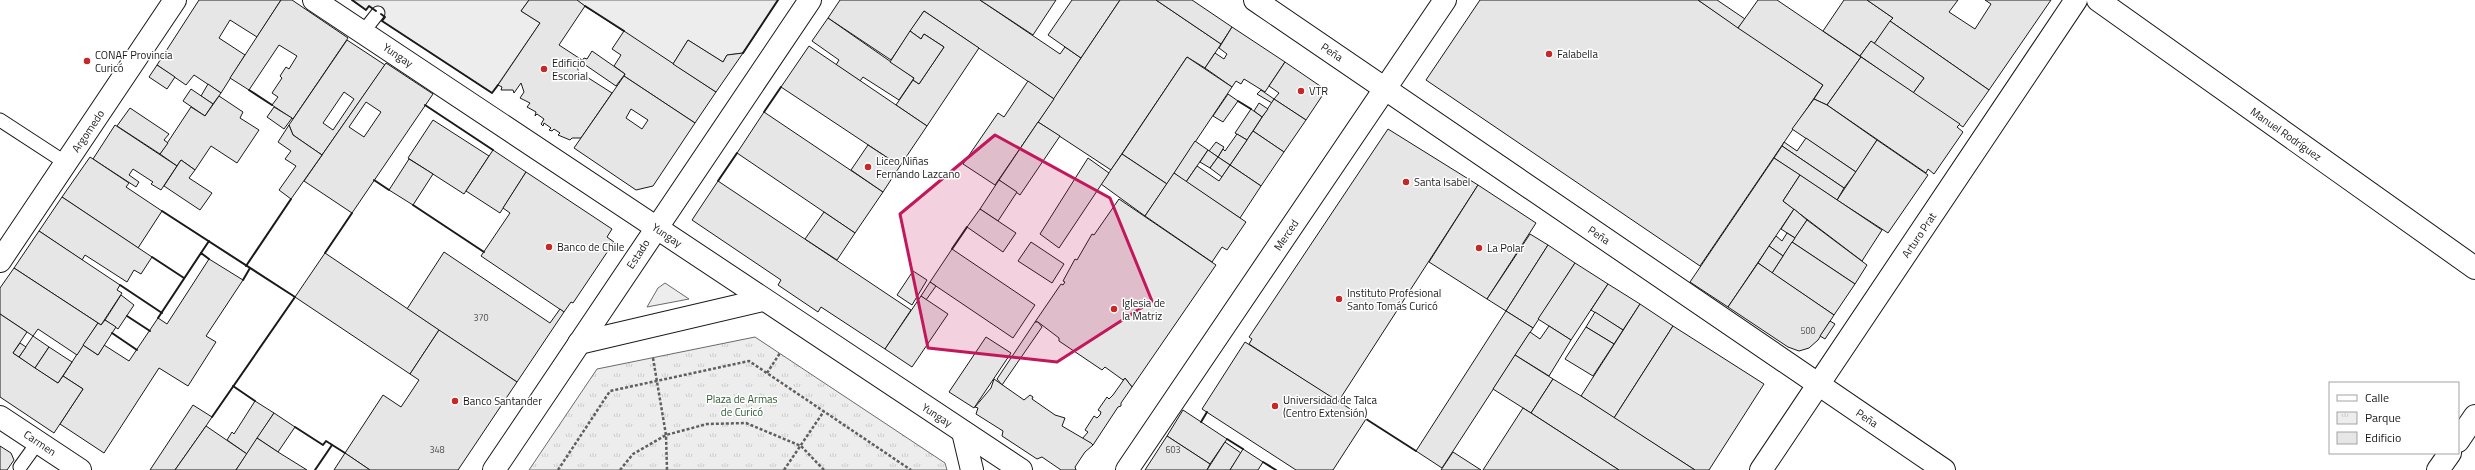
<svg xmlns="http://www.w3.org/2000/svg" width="2475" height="470" font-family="'Titillium Web',sans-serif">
<defs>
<pattern id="park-tufts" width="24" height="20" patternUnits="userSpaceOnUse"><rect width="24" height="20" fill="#ededed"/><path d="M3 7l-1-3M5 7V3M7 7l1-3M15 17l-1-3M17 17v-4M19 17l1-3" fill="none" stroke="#cbcbcb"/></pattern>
</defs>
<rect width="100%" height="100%" fill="#fff"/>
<g fill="#ededed" stroke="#6a6a6a">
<path d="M352,0H529L521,11L540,23L492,93L382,21L385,17L369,6L366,10Z"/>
<path d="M576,0H778L743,53L727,55L723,62L688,40L673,64Z"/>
<path d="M665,283L689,299L647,307L658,288Z"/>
</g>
<path fill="url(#park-tufts)" stroke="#6a6a6a" d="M755,337L945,463L947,470H529L597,369Z"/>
<g fill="#e6e6e6" stroke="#1a1a1a" fill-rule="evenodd">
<path d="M199,0H281L257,37L230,20L219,38L245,55L221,93L194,75L186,85L157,65Z"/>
<path d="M281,0H292L348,38L293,119L272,105L278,97L272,93L282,78L280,76L286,67L289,69L297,56L279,45L249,90L230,78Z"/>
<path d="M529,0H577L585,6L559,45L582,60L577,67L579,72L612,93L581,138H572L570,140L558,135L560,133L554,129L552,131L549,130L551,128L544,123L543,126L541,124L544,119L537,114L535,116L536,112L527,107L530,103L520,98L524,92L521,83L514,93L513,90H501L502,87L498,85L540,23L521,11Z"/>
<path d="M840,0H980L1060,54L1065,47L1081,58L1054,99L924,11L891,60L828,18Z"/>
<path d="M980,0H1056L1033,35Z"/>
<path d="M1072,0H1120L1081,58L1048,35Z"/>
<path d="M1120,0H1156L1221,44L1205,68L1187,57L1111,170L1038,122Z"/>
<path d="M1156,0H1192L1232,27L1221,44Z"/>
<path d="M1480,0H1698L1823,85L1700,266L1426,80Z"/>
<path d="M1698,0H1717L1745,19L1738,28Z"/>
<path d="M1758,0H1777L1861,57L1827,105L1814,99L1823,85L1738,28Z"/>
<path d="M1844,0H1867L1893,18L1874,44L1871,41L1860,56L1823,31Z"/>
<path d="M1867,0H1958L1949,12L1975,29L1991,4L1985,0H2051L1989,90L1890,21L1893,18Z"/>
<path d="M924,11L979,48L927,126L896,105L913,80L919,84L944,47L924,34L921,39L910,31Z"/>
<path d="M828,18L914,78L899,100L863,77L860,81L836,65L839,60L812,41Z"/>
<path d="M1890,21L1989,90L1963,127L1913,93L1924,78L1874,44Z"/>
<path d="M1232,27L1285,62L1265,92L1244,79L1241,84L1236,81L1232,87L1205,68L1215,53L1224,59L1227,54L1219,48Z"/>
<path d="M624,31L716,92L695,123L624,76L625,74L614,66L621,55L612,49Z"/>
<path d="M910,31L921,39L924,34L944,47L919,84L913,80L914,78L890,62Z"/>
<path d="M347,40L385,65L322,155L293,135L289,125ZM344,92L354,99L333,130L323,123Z"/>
<path d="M688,40L723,62L727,55L743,53L716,92L673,64Z"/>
<path d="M1871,41L1924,78L1913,93L1860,56Z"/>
<path d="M809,46L927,126L900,166L781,87Z"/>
<path d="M592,51L625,74L616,86L581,62L584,58L587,59Z"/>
<path d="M1187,57L1232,87L1167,184L1122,154Z"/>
<path d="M1861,57L1960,124L1957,127L1963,132L1934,174L1928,169L1926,173L1827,105Z"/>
<path d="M1285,62L1326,90L1306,120L1274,99L1279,93L1269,86Z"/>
<path d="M386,63L433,94L352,213L304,181ZM366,102L381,112L364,137L349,127Z"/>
<path d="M157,65L175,77L167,89L149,77Z"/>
<path d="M624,76L695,123L653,186L636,190L574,148ZM631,109L648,120L642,129L626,118Z"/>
<path d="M1028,81L1054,99L995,185L963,164L998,113L1004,117Z"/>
<path d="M208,84L221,93L213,104L201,96Z"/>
<path d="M191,89L213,104L205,116L183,101Z"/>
<path d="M1261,90L1274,99L1272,103L1257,94Z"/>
<path d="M1228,94L1238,101L1223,122L1213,116Z"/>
<path d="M219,96L243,112L240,118L259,130L237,163L211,146L195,170L181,160L177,166L160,154L191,107L205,116Z"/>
<path d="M1274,99L1306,120L1284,152L1253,131Z"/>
<path d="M1814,99L1827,105L1877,140L1856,172L1792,129Z"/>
<path d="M1259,103L1268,109L1262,117L1254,111Z"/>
<path d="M274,107L292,118L284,129L267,117Z"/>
<path d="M130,108L169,134L164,140L168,143L160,154L117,126Z"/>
<path d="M1251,109L1262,117L1247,140L1235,133Z"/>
<path d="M764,112L883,192L855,233L737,153Z"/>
<path d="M433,120L489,156L464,194L408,158Z"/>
<path d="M1038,122L1060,136L1020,195L999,180Z"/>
<path d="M115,125L177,166L161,190L151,184L153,182L133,169L129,175L139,182L136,187L93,159Z"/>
<path d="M289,125L293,135L322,155L291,199L279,190L296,166L285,159L291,151L278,142Z"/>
<path d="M1388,129L1478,185L1338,402L1249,344L1252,339L1249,337Z"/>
<path d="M1253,131L1284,152L1261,186L1230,165Z"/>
<path d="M1237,134L1247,140L1230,165L1218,157L1223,149L1225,151Z"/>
<path d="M1806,138L1856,172L1844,188L1782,146L1784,142L1797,151Z"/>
<path d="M1877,140L1928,175L1888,233L1837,200Z"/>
<path d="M1195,141L1208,150L1186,182L1174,173Z"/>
<path d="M1216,142L1224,147L1218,157L1209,151Z"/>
<path d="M868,145L900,166L883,192L851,170Z"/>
<path d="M1782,146L1844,188L1837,200L1774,158Z"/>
<path d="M493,150L526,172L500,213L466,191Z"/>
<path d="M1208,150L1218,157L1210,168L1200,162Z"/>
<path d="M1122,154L1167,184L1145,216L1101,184Z"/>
<path d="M90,157L129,183L126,187L162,211L138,248L62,197Z"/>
<path d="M1218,157L1230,165L1222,177L1210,168Z"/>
<path d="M1088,158L1109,173L1059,248L1040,234Z"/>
<path d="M1774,158L1800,175L1783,201L1794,209L1728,307L1690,282Z"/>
<path d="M409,159L433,174L413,205L389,190Z"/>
<path d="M181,160L195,170L189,178L212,193L200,210L164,186Z"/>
<path d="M1230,165L1261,186L1240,218L1186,182L1197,166L1219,181Z"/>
<path d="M526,172L612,229L607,237L614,242L573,303L571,302L564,312L481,256L510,213L503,208Z"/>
<path d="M1174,173L1246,222L1227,250L1222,247L1212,262L1145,216Z"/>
<path d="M1800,175L1882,230L1862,261L1783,201Z"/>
<path d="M999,180L1017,192L998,221L980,209Z"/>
<path d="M718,181L911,310L885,349L821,307L818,312L778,285L781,280L692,220Z"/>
<path d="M1478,185L1536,223L1487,299L1429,262Z"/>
<path d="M62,197L152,257L141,274L134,270L127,282L85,255L82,260L39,231Z"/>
<path d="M1119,199L1216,265L1132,387L1125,378L1123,380L1105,367L1102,370L1059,341V338L1038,322H1035L1061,284L1063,285L1065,282L1063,281L1075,259L1077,260L1092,234L1094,235Z"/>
<path d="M980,209L1016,233L1003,252L967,227Z"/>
<path d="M1794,209L1807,220L1795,238L1781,229Z"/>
<path d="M824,212L855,233L837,260L805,239Z"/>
<path d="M1807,220L1867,265L1855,284L1792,242Z"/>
<path d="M39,231L120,285L117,290L122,293L101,325L14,268Z"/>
<path d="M1787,233L1795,238L1783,256L1769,246L1776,236L1782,241Z"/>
<path d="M1530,234L1548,245L1506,311L1487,299Z"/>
<path d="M1031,242L1064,264L1052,283L1018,261Z"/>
<path d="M1792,242L1855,284L1834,315L1772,273Z"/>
<path d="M1548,245L1575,263L1533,328L1506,311Z"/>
<path d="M1769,246L1783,256L1772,273L1758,263Z"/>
<path d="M952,249L1035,305L1013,338L930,282Z"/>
<path d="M444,252L550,323L560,309L564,312L517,382L407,309Z"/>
<path d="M325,253L439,330L410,374L295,297Z"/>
<path d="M209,259L243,280L206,336L216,342L188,386L159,368L104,453L60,424L83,389L63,376L83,345L98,355L104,345L129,361L158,318L167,324Z"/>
<path d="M1575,263L1608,284L1571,340L1538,319Z"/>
<path d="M1758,263L1834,315L1818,340L1809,348L1799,351L1788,347L1728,307Z"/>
<path d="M14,268L98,323L77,355L38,329L33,336L0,314V288Z"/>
<path d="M913,271L927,280L912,305L897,295Z"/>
<path d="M930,282L936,286L926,300L921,296Z"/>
<path d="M1608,284L1640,304L1623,330L1591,310Z"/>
<path d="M121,295L134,305L118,329L105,320Z"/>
<path d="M921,296L948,314L912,367L885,349Z"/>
<path d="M1640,304L1673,326L1614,418L1581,396Z"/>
<path d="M1506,311L1533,328L1442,468L1416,451Z"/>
<path d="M1595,312L1623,330L1614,344L1586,327Z"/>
<path d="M0,314L27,332L13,353L58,383L63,376L83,389L54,433L0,397Z"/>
<path d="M105,320L116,327L98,355L83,345L98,323L101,325Z"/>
<path d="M1830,321L1835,324L1825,339L1820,336Z"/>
<path d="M1035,322H1038L1042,327L1002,385L997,379Z"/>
<path d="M1549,326L1571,340L1549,376L1515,355L1530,332L1540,339Z"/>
<path d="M1673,326L1764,384L1709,470H1695L1614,418Z"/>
<path d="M1586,327L1614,344L1593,376L1565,359Z"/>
<path d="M439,330L517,382L458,470H370L345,453L383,395L401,407L419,380L410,374Z"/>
<path d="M33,336L49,347L35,368L19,357Z"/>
<path d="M986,337L1011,353L974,408L949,392Z"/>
<path d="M1245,342L1366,419L1333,470H1296L1202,409Z"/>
<path d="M20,343L26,347L19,357L13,353Z"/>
<path d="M49,347L72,362L58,383L35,368Z"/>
<path d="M1515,355L1553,379L1531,413L1493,389Z"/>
<path d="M1125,378L1132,387L1121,403V406L1118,407L1093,445L1082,439L1088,432L1085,430L1094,416L1097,418L1100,415L1101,412L1098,410L1107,397L1109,399L1113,395Z"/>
<path d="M994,379L1024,400L1030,395L1033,397L1032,399L1055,415L1065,418L1062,426L1091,443L1093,445L1085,452L1075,467L1076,470H1061L1042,457L1037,459L1002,436L1003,431L976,414L978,408L975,407L991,388Z"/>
<path d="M1553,379L1581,396L1695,470H1619L1531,413Z"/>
<path d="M255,401L274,413L247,454L227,440L232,432L234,434Z"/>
<path d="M193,405L212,417L206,426L175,470H150Z"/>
<path d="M1523,408L1531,413L1619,470H1483Z"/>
<path d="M1183,410L1227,439L1210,464L1167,436Z"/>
<path d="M274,413L295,427L278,452L257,438Z"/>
<path d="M206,426L247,454L236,470H175Z"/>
<path d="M1167,436L1210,464L1207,470H1145Z"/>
<path d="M257,438L278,452L307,470H236Z"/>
<path d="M1225,442L1241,453L1230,470H1207Z"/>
<path d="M0,446L11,453L14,460L7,470H0Z"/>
<path d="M1243,449L1263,462L1258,470H1230Z"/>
<path d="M1453,452L1481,470H1441Z"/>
<path d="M345,453L370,470H334Z"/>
</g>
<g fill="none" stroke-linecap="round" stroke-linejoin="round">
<defs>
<g id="service">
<path d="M363,32L378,13"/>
<path d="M0,120L66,163"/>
<path d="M20,467L38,442"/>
</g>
<g id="minor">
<path d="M2458,441L2475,416"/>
<path d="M1761,470L2076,0"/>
<path d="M2438,470L2450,453"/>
</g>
<g id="tertiary">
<path d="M314,0L1021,470"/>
<path d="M1255,0L1944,470"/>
<path d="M2098,0L2475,268"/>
<path d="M0,261L175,0"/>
<path d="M579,343L763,300"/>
<path d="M0,417L80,470"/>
<path d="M963,432L972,470"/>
<path d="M494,470L810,0"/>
<path d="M1127,470L1445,0"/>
</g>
</defs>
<use href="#service" stroke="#1a1a1a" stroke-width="15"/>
<use href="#minor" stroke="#1a1a1a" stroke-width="24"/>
<use href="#tertiary" stroke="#1a1a1a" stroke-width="24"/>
<g stroke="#5f5f5f" stroke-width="2.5" stroke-dasharray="3 2" stroke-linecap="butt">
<path d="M653,358L666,435L667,470"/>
<path d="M767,373L780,353"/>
<path d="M558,470L610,391L749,361L911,470"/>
<path d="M620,470L633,454L666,435L707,424L746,423L801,446L824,470"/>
<path d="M784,470L824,411"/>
</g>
<use href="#service" stroke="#fff" stroke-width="13"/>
<use href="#minor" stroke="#fff" stroke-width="22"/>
<use href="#tertiary" stroke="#fff" stroke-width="22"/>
<g stroke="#1a1a1a" stroke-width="2">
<path d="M352,0L366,10L369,6L376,11"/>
<path d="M585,6L624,31"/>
<path d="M381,14L385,17L382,21L492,93L498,85"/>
<path d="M743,53L778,0"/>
<path d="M249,90L272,105"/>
<path d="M1238,101L1251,109"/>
<path d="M425,105L493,150"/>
<path d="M764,112L781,87"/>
<path d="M374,180L389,190"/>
<path d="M718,181L737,153"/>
<path d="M413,205L484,252"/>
<path d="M162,211L295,297L212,417"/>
<path d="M952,249L967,227"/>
<path d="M201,253L209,241"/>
<path d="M325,253L352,213"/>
<path d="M152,257L184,278"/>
<path d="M246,266L291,199"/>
<path d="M243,280L250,268"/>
<path d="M120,285L162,313"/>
<path d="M127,316L150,331"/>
<path d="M158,318L201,253L209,259"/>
<path d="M112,333L137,350"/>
<path d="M233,386L255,401"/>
<path d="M1366,419L1416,451"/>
<path d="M1201,422L1207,412"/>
<path d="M295,427L323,445L326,441L345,453"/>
<path d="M1227,439L1243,449"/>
<path d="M1263,462L1276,470"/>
<path d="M315,470L332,445"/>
</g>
</g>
<path fill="#c2185b" fill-opacity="0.2" stroke="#c2185b" stroke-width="3" stroke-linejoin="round" d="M995,135L1110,198L1152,301L1057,362L928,348L900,214Z"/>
<g fill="#c62828" stroke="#fff" stroke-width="1.5">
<circle cx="1549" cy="54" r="4"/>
<circle cx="87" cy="61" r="4"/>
<circle cx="544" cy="69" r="4"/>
<circle cx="1301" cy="91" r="4"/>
<circle cx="868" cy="167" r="4"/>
<circle cx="1406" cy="182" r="4"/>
<circle cx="549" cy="247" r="4"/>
<circle cx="1479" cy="248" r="4"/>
<circle cx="1339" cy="299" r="4"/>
<circle cx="1114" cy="309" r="4"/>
<circle cx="455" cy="401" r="4"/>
<circle cx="1275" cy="406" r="4"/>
</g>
<g text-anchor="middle" stroke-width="3" stroke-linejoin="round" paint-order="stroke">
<g font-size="9" fill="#4d4d4d">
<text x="481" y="321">370</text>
<text x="1808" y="334">500</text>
<text x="437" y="453">348</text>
<text x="1173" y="453">603</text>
</g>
<g font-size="11" fill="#1a1a1a" stroke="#fff">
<text transform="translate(1332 52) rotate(34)" y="4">Peña</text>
<text transform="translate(398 55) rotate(34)" y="4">Yungay</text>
<text transform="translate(88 131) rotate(-56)" y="4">Argomedo</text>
<text transform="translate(2286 134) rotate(35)" y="4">Manuel Rodríguez</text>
<text transform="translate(667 235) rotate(34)" y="4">Yungay</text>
<text transform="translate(1286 235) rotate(-56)" y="4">Merced</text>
<text transform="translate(1599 235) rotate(34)" y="4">Peña</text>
<text transform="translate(1919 235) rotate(-56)" y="4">Arturo Prat</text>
<text transform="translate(638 254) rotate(-57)" y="4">Estado</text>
<text transform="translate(937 415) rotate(33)" y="4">Yungay</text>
<text transform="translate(1867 418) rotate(34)" y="4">Peña</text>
<text transform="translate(40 443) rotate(34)" y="4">Carmen</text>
</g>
<g font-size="11" fill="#1a1a1a" stroke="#fff" text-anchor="start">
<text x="1557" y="58">Falabella</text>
<text x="95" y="59">CONAF Provincia<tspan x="95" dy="13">Curicó</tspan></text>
<text x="552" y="67">Edificio<tspan x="552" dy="13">Escorial</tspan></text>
<text x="1309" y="95">VTR</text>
<text x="876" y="165">Liceo Niñas<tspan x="876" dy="13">Fernando Lazcano</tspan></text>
<text x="1414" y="186">Santa Isabel</text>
<text x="557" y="251">Banco de Chile</text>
<text x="1487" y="252">La Polar</text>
<text x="1347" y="297">Instituto Profesional<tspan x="1347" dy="13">Santo Tomás Curicó</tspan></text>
<text x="1122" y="307">Iglesia de<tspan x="1122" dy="13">la Matriz</tspan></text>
<text x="1283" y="404">Universidad de Talca<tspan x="1283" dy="13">(Centro Extensión)</tspan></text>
<text x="463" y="405">Banco Santander</text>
</g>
<g font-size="11" fill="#2b5a34" stroke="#fff">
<text x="742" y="403">Plaza de Armas<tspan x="742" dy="13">de Curicó</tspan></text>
</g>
</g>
<rect x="2329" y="382" width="130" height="72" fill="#ffffff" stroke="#a3a3a3"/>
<rect x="2337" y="395" width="20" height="6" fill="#ffffff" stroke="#a3a3a3"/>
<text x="2365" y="402" font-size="12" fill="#1a1a1a">Calle</text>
<rect x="2337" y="412" width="20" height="12" fill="url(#park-tufts)" stroke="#a3a3a3"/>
<text x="2365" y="422" font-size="12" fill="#1a1a1a">Parque</text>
<rect x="2337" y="432" width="20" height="12" fill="#e6e6e6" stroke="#a3a3a3"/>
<text x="2365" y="442" font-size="12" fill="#1a1a1a">Edificio</text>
</svg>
